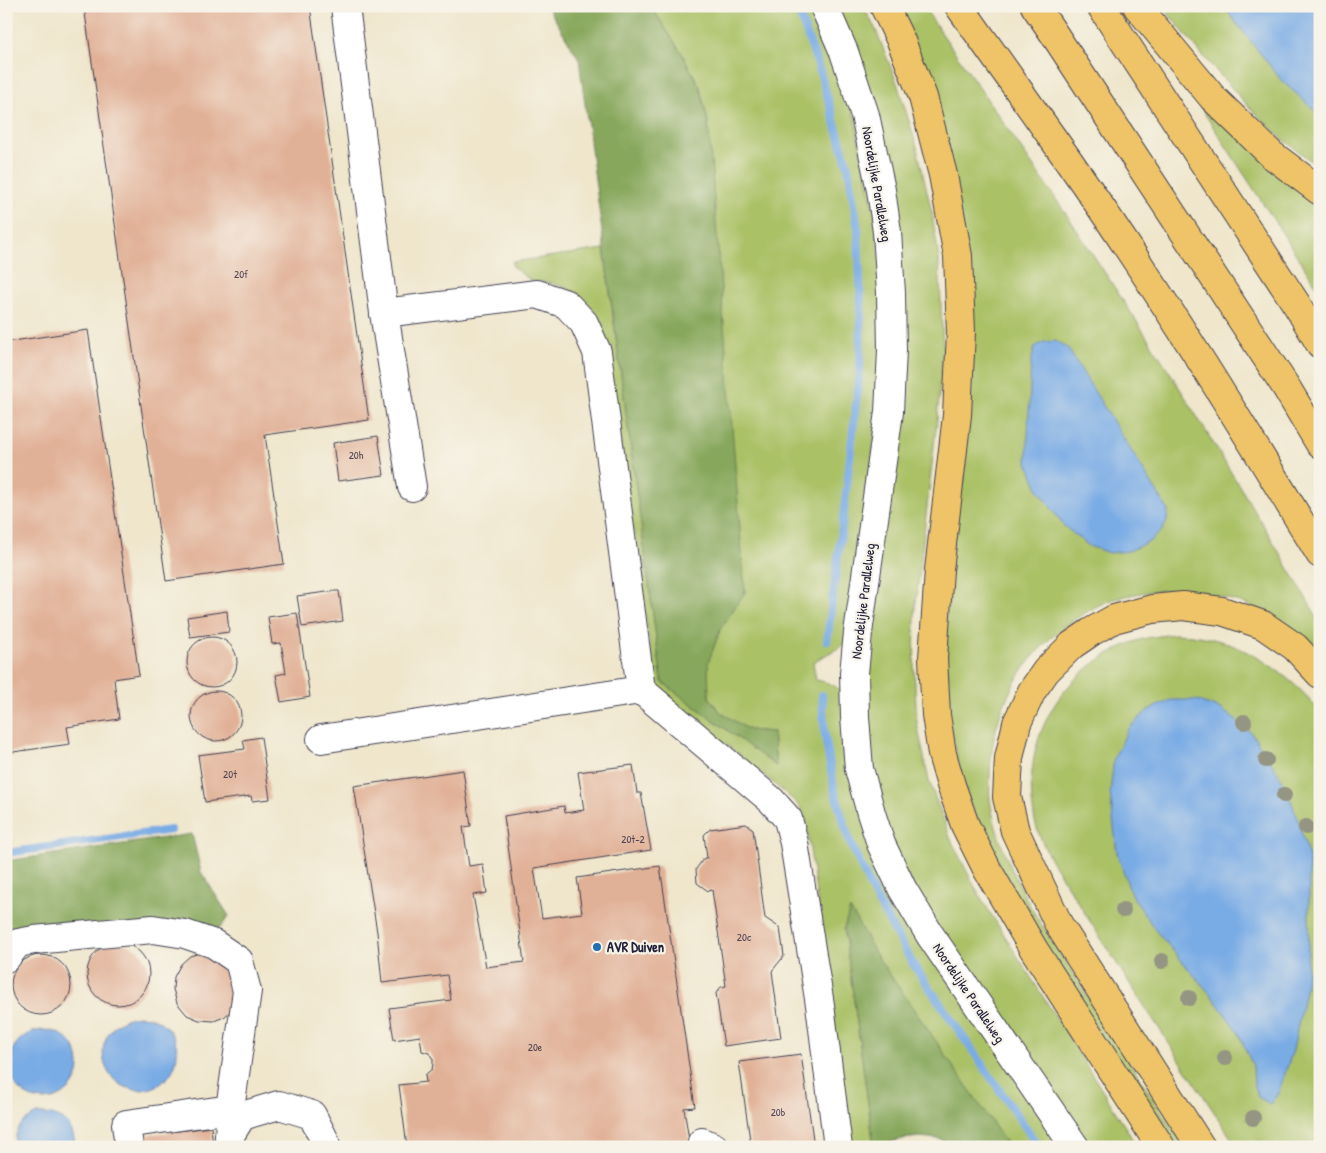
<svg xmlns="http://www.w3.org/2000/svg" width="1326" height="1153" font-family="'Patrick Hand',sans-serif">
<rect width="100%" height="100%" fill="#f7f3e8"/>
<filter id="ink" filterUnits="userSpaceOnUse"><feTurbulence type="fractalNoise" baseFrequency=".02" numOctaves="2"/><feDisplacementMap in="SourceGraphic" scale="10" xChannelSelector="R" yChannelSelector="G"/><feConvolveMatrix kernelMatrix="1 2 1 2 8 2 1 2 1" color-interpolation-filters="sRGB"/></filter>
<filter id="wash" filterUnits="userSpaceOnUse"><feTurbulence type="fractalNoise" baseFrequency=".0096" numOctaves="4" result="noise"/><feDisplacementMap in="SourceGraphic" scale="20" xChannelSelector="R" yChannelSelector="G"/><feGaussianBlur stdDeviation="1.12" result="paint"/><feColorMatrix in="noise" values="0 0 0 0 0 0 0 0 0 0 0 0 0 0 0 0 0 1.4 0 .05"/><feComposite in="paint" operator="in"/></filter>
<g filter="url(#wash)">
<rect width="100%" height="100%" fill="#efe6cc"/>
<g fill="#aac166" stroke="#667250">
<path d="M651,6H818L871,170L887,336L850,637L842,646L813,662L816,680C827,682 835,685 844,693L855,783L1068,1147H1009L876,956L850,909L844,928L874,1147H852L806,821L800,807L791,798L662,691L657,684L654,675L605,334C596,306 580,290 551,283C545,281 538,283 532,281C526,278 519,271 513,267L512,262L604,249L662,682L776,766L773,732L749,730L720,712L709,697L707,663L721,628L745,592L700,87L682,54Z"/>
<path d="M830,6H863L875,28L897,83L917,147L932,213L939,259L943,350L937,420L915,611L914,670L917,724L929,781L951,840L979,895L1129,1133L1136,1147H1083L979,998L883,833L861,709L898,325Z"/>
<path d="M898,6H923L1071,221L1171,374L1265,528L1320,622V654C1296,636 1273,614 1245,604C1222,596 1198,591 1174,590C1159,589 1126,595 1111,600C1097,605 1083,614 1071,622C1019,658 991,713 990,776C990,783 989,791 990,799C995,838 1013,873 1031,908L1184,1147H1172L1022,910L964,792L948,716L946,617L972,357Z"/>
<path d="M1162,6H1320V168L1284,140L1249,107L1203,56Z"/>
<path d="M1175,68L1320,204V291Z"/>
<path d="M1175,634C1183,635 1191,634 1198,636C1246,643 1290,675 1320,711V1147H1265L1260,1140L1250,1147H1237L1128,981L1051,860C1045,847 1038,835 1035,821C1019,743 1057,673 1131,643C1145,637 1160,636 1175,634Z"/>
</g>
<g fill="#87a75b" stroke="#54644b">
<path d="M547,6H651L682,54L700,87L708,121L745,592L721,628L708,663L709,697L720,712L749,730L773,732L776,766L662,682L579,59Z"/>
<path d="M192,834L201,872L229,916L220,928L6,941V861Z"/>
<path d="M850,909L877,956L1009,1147H961L939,1139L920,1137L902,1139L884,1144L880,1147H874L844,928Z"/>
</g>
<g fill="#79abe5" stroke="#4e6690">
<path d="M1223,6H1320V115L1282,81Z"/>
<path d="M1055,341L1067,347L1168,510L1167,521L1162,531L1150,541L1129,551L1109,553L1089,546L1064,526L1038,489L1027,460L1031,362L1035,347L1044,342Z"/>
<path d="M1171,700H1196L1221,709L1250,731L1282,779L1297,816L1309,858V934L1306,986L1293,1050L1278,1094L1270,1104L1258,1097L1254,1087L1253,1066L1238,1032L1211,995L1156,931L1131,894L1117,853L1110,793L1114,758L1128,729L1148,710Z"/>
<circle cx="140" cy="1053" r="37"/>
<circle cx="44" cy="1065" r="35"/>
<path d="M37,1114C60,1113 74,1122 75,1147H15C14,1129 22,1121 37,1114Z"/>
</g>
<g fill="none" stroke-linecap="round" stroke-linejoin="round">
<g stroke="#79abe5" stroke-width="8">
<path d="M795,6L800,16L819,68L848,167L858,229L861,306L860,369L844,511L827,641"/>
<path d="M822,695L825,736L835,793L850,842L874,895L913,964L1039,1147"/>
<path d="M6,853L171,830"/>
</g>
</g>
<g id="blocks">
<g fill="#e1b197">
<path d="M84,6H310L369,420L265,435L284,564L166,581Z"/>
<path d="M88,330L139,675L114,679L119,719L67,727L70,744L6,753V342Z"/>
<path d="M378,436L384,475L338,481L333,443Z"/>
<path d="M334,591H339L343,621L302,627L297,596Z"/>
<path d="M227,611L229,632L190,637L187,617Z"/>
<path d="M297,613L310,697L281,702L276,675L286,673L281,643L272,644L268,617Z"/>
<circle cx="212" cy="662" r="25"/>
<circle cx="216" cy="716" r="25"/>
<path d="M261,737L270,799L252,801L251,796L205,802L198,755L245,749L243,740Z"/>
<path d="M633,765L637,793H641L651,850L534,868L542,918L582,913L577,878L660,866L695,1107L684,1108L690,1147H407L399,1085L426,1082L425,1075L432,1069L433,1064V1059L429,1053L422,1051L420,1036L394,1040L389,1008L451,1000L447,975L382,983L377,932L354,786L463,770L471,826L463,827L469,866L483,864L487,893L473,895L486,967L524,962L504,816L564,806L565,813L584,810L578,772Z"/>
<path d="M746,824L753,829L765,918L780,928L784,956L772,971L781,1038L724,1046L716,993L721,987L726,986L712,890L708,891L697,883L696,869L704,858H707L704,835L710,829Z"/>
<circle cx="118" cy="974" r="31"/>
<path d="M203,952L235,964V1008L224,1017L214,1021L199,1020L187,1015L177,1003L173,989L174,977L181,964L190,956Z"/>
<circle cx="41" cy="985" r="30"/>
<path d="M801,1054L814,1146L751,1147L739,1062Z"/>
<path d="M211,1127L213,1147H139L138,1136Z"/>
</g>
</g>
</g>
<g filter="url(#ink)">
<use href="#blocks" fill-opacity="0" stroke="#413f51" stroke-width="1"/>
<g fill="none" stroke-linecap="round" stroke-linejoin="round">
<defs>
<g id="minor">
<path d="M345,6L384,313"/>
<path d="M824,6L844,52L865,115L881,190L887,232L891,293L892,350L889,412L858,633L854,673L855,717L859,769L871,813L881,844L902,888L930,935L1075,1147"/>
<path d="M412,487L384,313L537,294L566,304L584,323L597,352L641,690L771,800L788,819L794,843L820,1005L838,1147"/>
<path d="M321,739L641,690"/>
<path d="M6,958L18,943L34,940L153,929L185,934L214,944L239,961L247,991L231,1102L229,1137"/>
<path d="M702,1142L714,1147"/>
<path d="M230,1143L229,1137L242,1116L279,1105L312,1115L325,1141L326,1147"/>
<path d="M129,1147L126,1124L230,1109"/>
</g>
<g id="highway">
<path d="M884,6L901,41L923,97L943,175L958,256L961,332L957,415L939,570L933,658L936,715L942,754L951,785L965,825L987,869L1033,948L1161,1147"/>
<path d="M959,6C996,59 1034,111 1071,164C1159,290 1240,422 1320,554"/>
<path d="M1035,6L1052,31L1286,387L1320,444"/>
<path d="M1101,6L1297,305L1320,344"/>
<path d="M1137,6L1213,98L1272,155L1320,191"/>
<path d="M1201,1147L1059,925L1015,831L1007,797L1009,758L1017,723L1032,691L1046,671L1072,645L1091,632L1114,619L1152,609L1183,606L1222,611L1263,625L1295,647L1320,674"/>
</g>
</defs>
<use href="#minor" stroke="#413f51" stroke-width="30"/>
<use href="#highway" stroke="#413f51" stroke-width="30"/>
<use href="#minor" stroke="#fff" stroke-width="28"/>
<use href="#highway" stroke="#efc469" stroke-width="28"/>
</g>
<g fill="#959583">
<circle cx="1244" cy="722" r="8"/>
<circle cx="1266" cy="760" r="8"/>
<circle cx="1284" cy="795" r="8"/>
<circle cx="1306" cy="827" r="8"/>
<circle cx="1123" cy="910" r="8"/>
<circle cx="1162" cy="961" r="8"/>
<circle cx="1189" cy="998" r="8"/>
<circle cx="1225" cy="1058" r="8"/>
<circle cx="1253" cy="1118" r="8"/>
</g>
</g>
<circle fill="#1f6fb2" stroke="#f7f3e8" stroke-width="2" cx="597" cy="947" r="5"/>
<g text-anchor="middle" stroke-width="4.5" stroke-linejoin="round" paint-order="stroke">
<g font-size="11" fill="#524652">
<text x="241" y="278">20f</text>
<text x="356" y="459">20h</text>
<text x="230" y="778">20t</text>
<text x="633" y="843">20t-2</text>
<text x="744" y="941">20c</text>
<text x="535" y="1051">20e</text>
<text x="778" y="1116">20b</text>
</g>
<g font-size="14" fill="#22223b" stroke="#f7f3e8">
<text transform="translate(877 184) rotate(80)" y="5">Noordelijke Parallelweg</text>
<text transform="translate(863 601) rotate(-83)" y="5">Noordelijke Parallelweg</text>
<text transform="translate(969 993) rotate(56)" y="5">Noordelijke Parallelweg</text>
</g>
<g font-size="14" font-weight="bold" fill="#22223b" stroke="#f7f3e8" text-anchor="start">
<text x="607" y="952">AVR Duiven</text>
</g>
</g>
<rect width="1326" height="1153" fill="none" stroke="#f7f3e8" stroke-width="25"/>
</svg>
